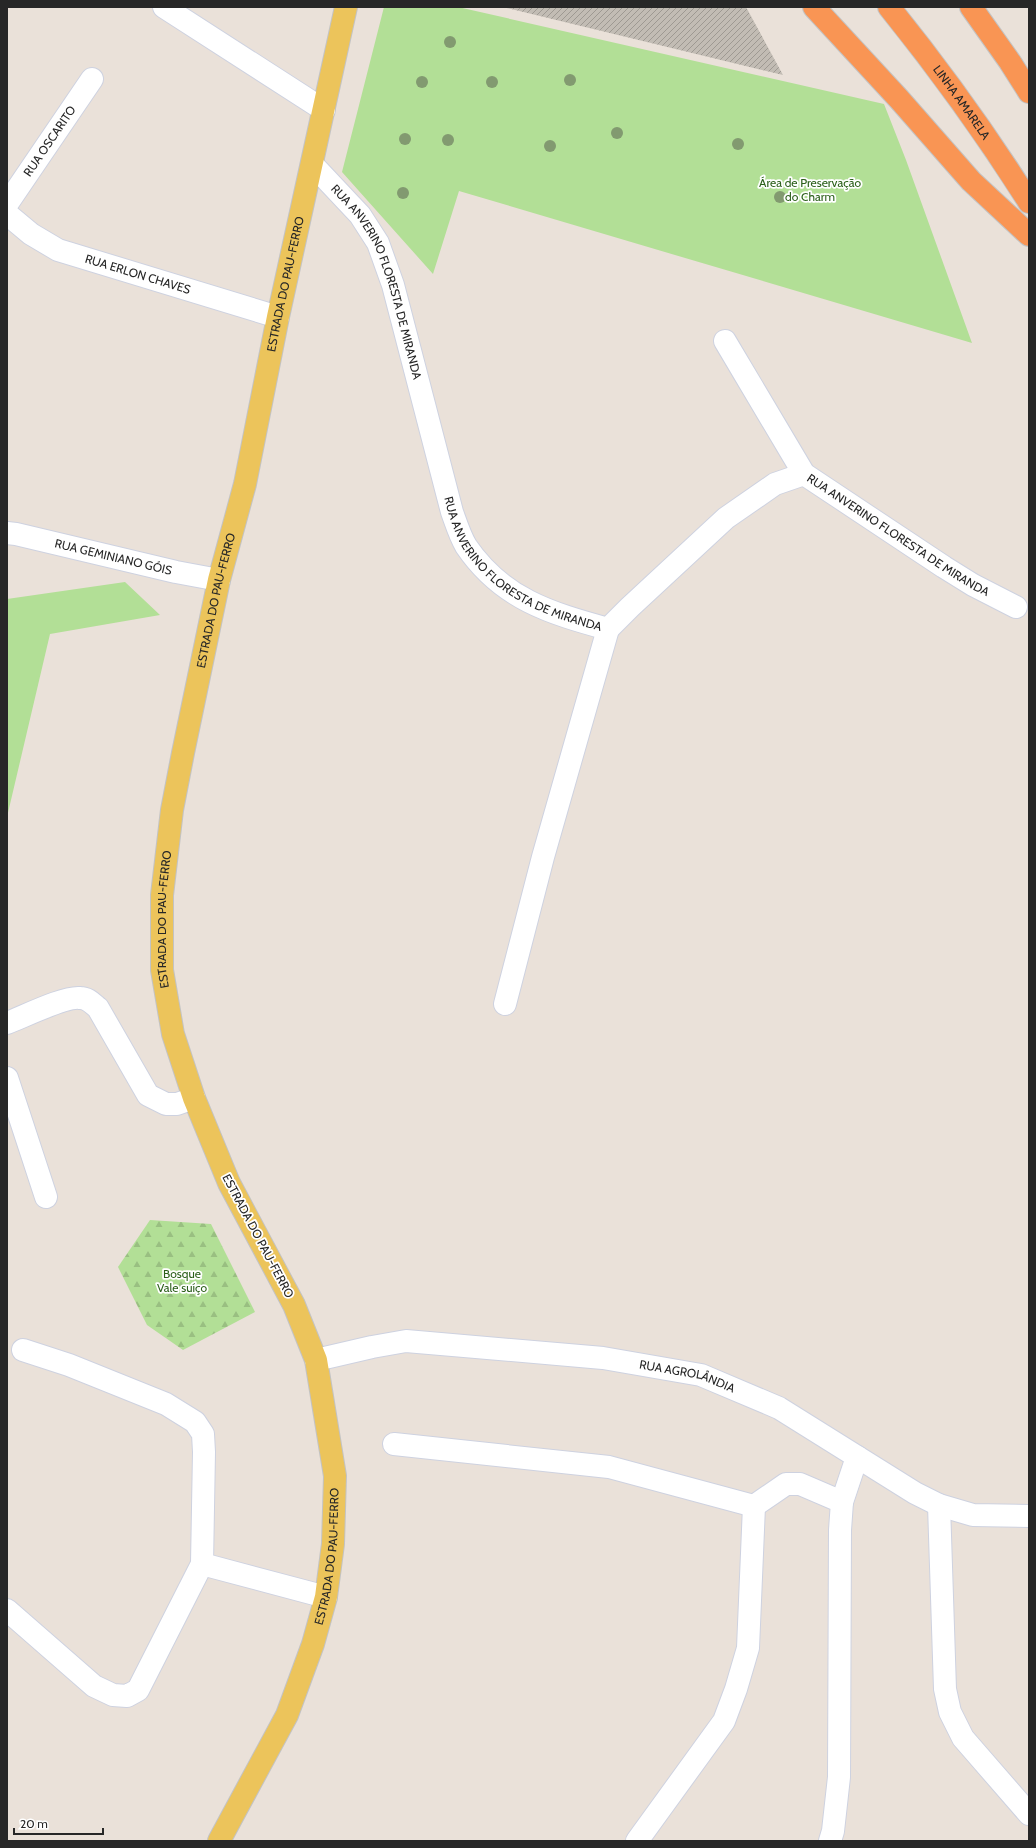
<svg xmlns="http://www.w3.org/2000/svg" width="1036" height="1848" font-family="Cabin,sans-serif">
<defs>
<pattern id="forest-firs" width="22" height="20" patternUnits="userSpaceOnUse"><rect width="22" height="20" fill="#b2df96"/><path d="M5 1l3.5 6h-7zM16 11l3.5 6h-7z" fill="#99bf81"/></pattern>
<pattern id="building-hatch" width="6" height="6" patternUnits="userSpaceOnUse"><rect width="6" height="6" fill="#c2bcb4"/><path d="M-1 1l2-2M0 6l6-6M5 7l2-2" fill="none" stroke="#9e9992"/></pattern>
</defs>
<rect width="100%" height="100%" fill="#eae1d9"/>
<g fill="#b2df96">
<path d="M384,7H458L884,104L906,160L972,343L459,191L433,274L342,172Z"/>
<path d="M125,582L160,615L50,634L7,817V599Z"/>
</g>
<path fill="url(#forest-firs)" d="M150,1220L211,1224L255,1312L183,1350L147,1325L118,1267Z"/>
<path fill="url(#building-hatch)" d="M746,7L783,75L507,8V7Z"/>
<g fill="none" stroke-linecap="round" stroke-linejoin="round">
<defs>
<g id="street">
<path d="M164,7L324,110"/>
<path id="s1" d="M312,164L360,215L378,243L393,285L452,512C456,523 460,536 466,546C502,599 550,613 608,629L630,607L726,518L775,484L804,474"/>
<path id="s2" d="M7,204L92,79"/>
<path id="s3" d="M7,214L31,234L58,250L278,317"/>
<path id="s4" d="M725,341L804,474L944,567L973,585L1016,607"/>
<path d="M505,1004L543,857L608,629"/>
<path d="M7,1023C23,1017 65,996 80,998C88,998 92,1003 98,1008L148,1095L166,1104H177L194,1098"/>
<path d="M7,1078L46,1197"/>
<path id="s5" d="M316,1360L372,1347L406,1341L603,1358L701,1375L779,1408L915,1493L939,1505L973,1515L1029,1516"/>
<path d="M394,1444L609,1467L754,1506"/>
<path d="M842,1502L857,1457"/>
<path d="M939,1505L945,1689L950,1712L963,1738L1029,1814"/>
<path d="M754,1506L786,1484H800L842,1502L840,1530L839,1777L833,1831L830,1841"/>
<path d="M202,1564L326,1597"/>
<path d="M7,1610L94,1686L113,1695L127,1696L138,1690L202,1564L204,1452L203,1434L195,1422L166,1404L69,1365L23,1350"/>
<path d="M637,1841L724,1721L736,1689L748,1648L754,1506"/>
</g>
<g id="secondary">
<path id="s6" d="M7,533L16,534L176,572L219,580"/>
</g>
<g id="primary">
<path id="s7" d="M219,1841L287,1715L313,1644L326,1597L333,1544L335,1476L316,1360L294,1305L229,1183L194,1098L173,1034L162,970V895L172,810L183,753L219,580L245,484L278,317L346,7"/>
</g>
<g id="highway">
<path d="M814,7L899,99L971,181L1029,235"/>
<path id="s8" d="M889,7C939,69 986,134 1029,202"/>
<path d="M971,7L1010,62L1029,92"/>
</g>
</defs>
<use href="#street" stroke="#ced2e0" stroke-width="24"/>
<use href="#secondary" stroke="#ced2e0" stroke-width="24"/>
<use href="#primary" stroke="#c3c3c3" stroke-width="24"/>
<use href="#highway" stroke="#c3c3c3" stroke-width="24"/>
<use href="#street" stroke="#fff" stroke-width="22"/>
<use href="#secondary" stroke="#fff" stroke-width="22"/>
<use href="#primary" stroke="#ecc45b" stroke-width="22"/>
<use href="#highway" stroke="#f99554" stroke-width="22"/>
</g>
<g fill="#829a70">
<circle cx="450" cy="42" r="6"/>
<circle cx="570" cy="80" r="6"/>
<circle cx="422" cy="82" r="6"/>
<circle cx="492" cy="82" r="6"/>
<circle cx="617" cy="133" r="6"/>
<circle cx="405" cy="139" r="6"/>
<circle cx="448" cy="140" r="6"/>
<circle cx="738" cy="144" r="6"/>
<circle cx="550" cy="146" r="6"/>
<circle cx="403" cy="193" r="6"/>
<circle cx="780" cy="197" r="6"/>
</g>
<g text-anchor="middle" stroke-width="3.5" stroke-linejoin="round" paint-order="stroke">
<g font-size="12" fill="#272727" stroke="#fff">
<text dy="4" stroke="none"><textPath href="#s8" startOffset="120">LINHA AMARELA</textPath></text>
<text dy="4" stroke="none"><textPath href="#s2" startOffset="76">RUA OSCARITO</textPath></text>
<text dy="4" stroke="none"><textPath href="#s3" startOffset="146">RUA ERLON CHAVES</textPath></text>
<text dy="4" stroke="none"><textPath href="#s1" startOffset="138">RUA ANVERINO FLORESTA DE MIRANDA</textPath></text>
<text dy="4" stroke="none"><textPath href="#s7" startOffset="1627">ESTRADA DO PAU-FERRO</textPath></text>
<text dy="4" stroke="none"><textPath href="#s4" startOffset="267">RUA ANVERINO FLORESTA DE MIRANDA</textPath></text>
<text dy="4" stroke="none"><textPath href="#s6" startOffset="109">RUA GEMINIANO GÓIS</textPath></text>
<text dy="4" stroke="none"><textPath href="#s1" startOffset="474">RUA ANVERINO FLORESTA DE MIRANDA</textPath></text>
<text dy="4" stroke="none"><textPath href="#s7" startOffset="1303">ESTRADA DO PAU-FERRO</textPath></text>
<text dy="4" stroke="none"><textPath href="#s7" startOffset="979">ESTRADA DO PAU-FERRO</textPath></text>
<text transform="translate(258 1236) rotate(62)" y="4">ESTRADA DO PAU-FERRO</text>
<text dy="4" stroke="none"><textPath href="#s5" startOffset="376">RUA AGROLÂNDIA</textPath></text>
<text dy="4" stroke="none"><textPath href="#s7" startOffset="308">ESTRADA DO PAU-FERRO</textPath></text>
</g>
<g font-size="12" fill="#2c601b" stroke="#fff">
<text x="810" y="187">Área de Preservação<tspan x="810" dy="14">do Charm</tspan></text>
<text x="182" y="1278">Bosque<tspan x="182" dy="14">Vale suíço</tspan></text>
</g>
</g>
<rect width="1036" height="1848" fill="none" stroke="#272727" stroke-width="16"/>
<path d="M14 1828v6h89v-6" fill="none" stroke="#272727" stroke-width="2"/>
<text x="20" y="1828" font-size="12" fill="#272727" stroke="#ffffff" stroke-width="3" paint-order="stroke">20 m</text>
</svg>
